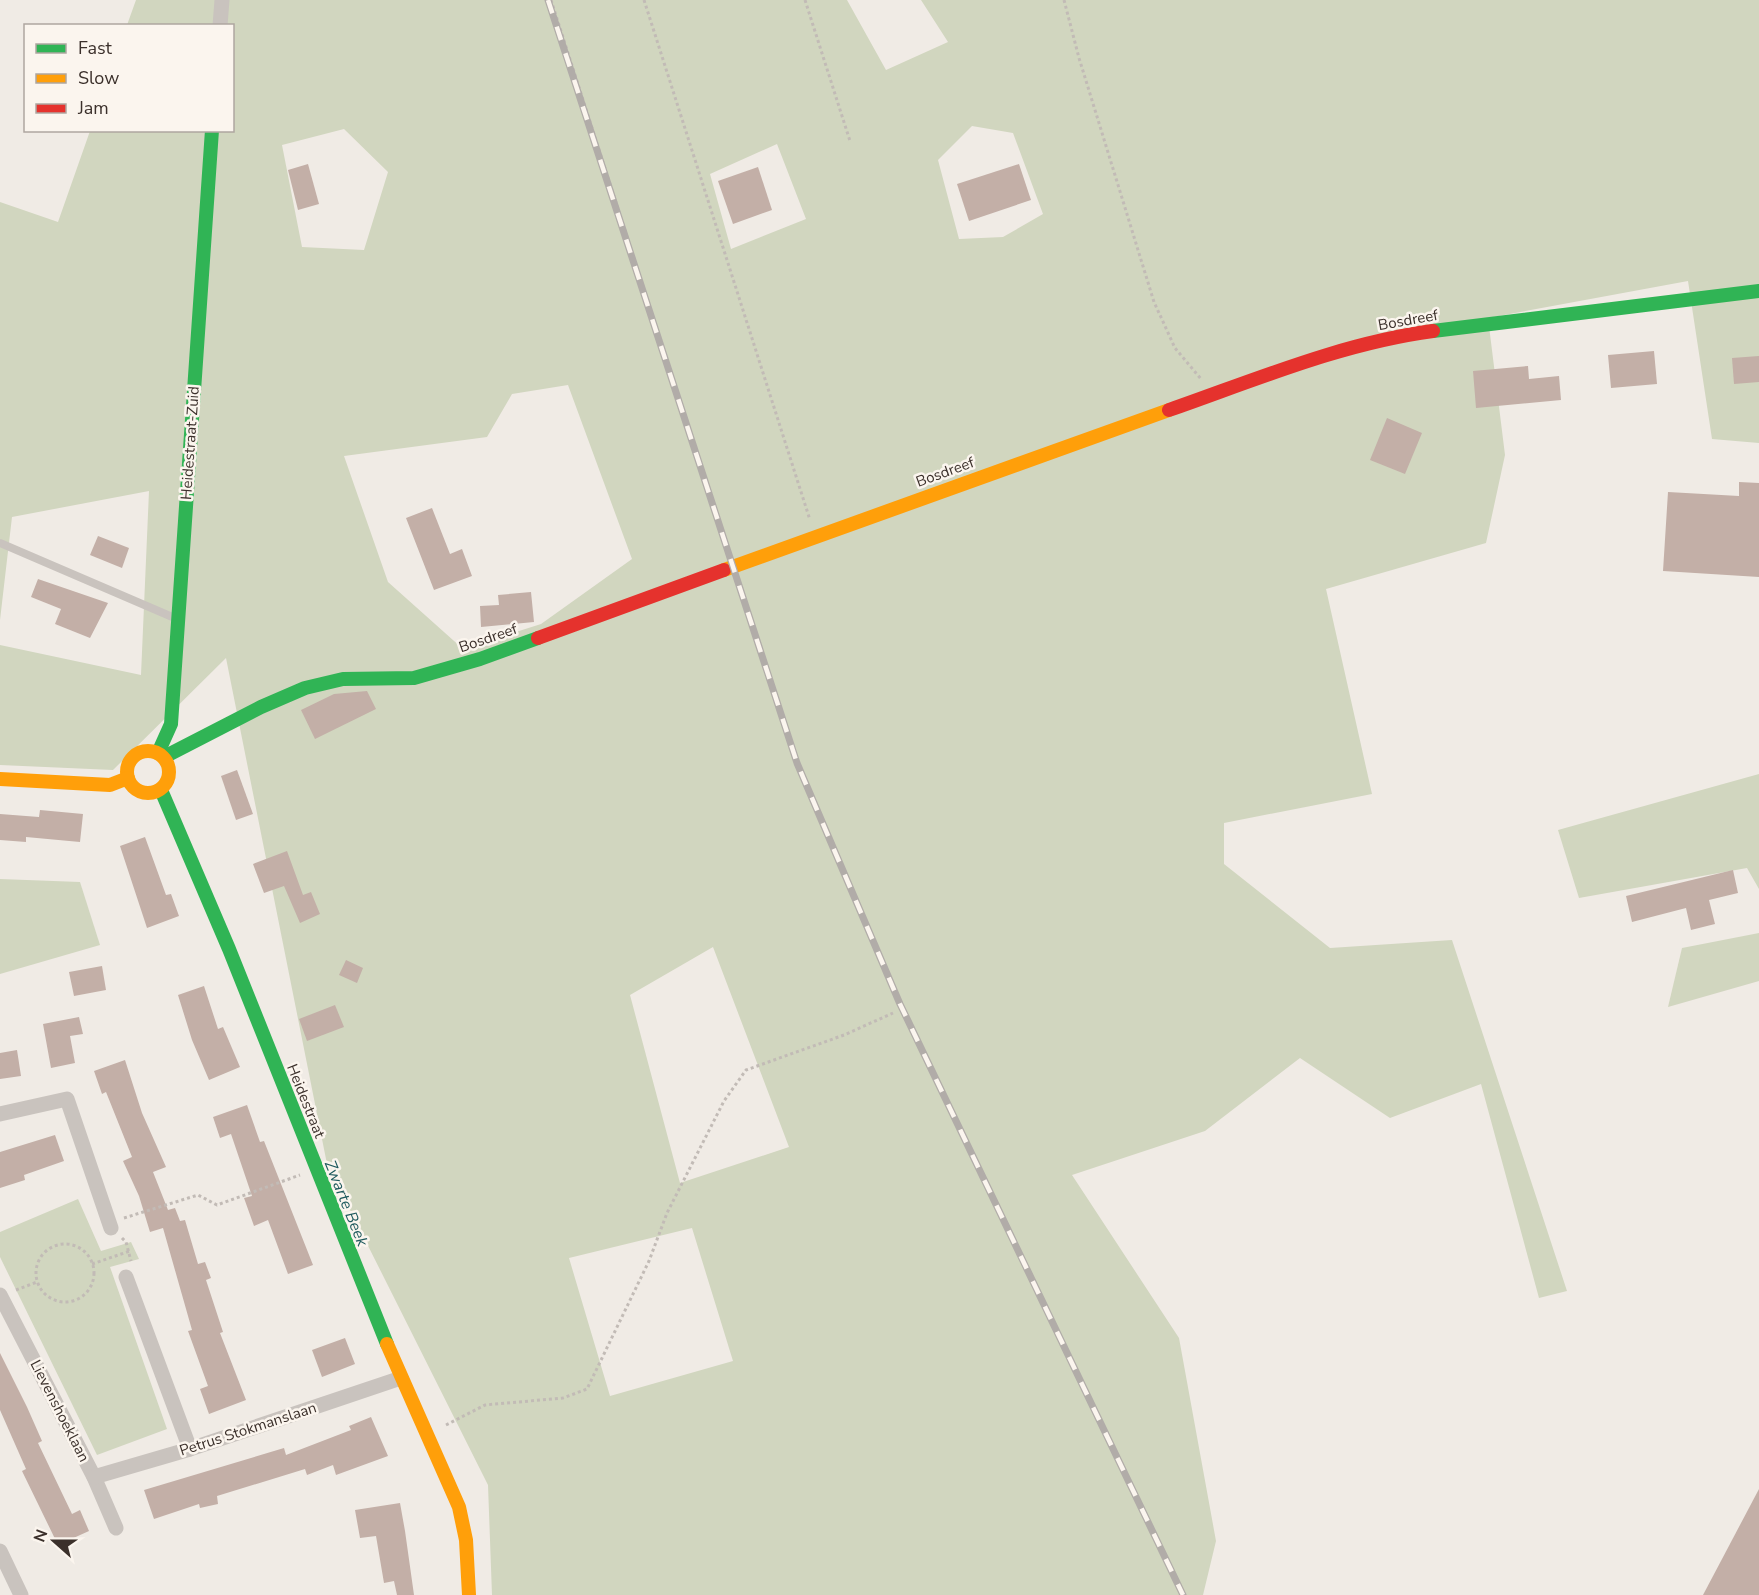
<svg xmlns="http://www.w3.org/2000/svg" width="1759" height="1595" font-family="'Nunito Sans',sans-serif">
<rect width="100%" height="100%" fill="#f0ebe5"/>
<g fill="#d1d6bf" fill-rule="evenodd">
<path d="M136,0H847L886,70L948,42L921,0H1759V443L1712,439L1688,281L1488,318L1505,455L1486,543L1326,589L1372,794L1224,823V864L1330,948L1452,940L1567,1291L1539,1298L1481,1084L1390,1118L1300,1058L1205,1131L1072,1175L1179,1338L1216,1541L1203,1595H492L488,1485L327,1164L226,658L113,770L0,765V645L141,675L149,491L12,517L0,620V202L58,222L90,131L232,130V26L127,25ZM972,126L1013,133L1043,214L1003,237L959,239L938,160ZM344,129L388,172L364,250L302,247L282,145ZM777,144L806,219L731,249L710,174ZM568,385L632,559L541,624L463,649L388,582L344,456L487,437L512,394ZM713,947L789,1147L680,1183L630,995ZM692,1228L733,1361L610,1396L569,1258Z"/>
<path d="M1759,774V889L1747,868L1579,898L1558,830Z"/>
<path d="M0,879L80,882L100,945L0,974Z"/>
<path d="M1759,933V981L1668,1007L1682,948Z"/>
<path d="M78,1199L101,1251L131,1242L139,1259L110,1267L167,1429L97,1455L0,1257V1232Z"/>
</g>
<g fill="#c3afa7">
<path d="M308,164L319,204L298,210L288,170Z"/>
<path d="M1019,164L1031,200L969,221L957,184Z"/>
<path d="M758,167L772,210L733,224L718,181Z"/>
<path d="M1654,351L1657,384L1611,388L1608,355Z"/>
<path d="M1759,356V382L1734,384L1732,358Z"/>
<path d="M1528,366L1529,379L1559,376L1561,400L1476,408L1473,371Z"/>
<path d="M1387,418L1422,433L1405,474L1370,460Z"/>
<path d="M1739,482L1759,483V577L1663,571L1668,492L1739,496Z"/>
<path d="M432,508L450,554L462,549L472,576L434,590L406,518Z"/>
<path d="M98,536L129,548L122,568L90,555Z"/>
<path d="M38,579L108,603L90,638L55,624L61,609L31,597Z"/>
<path d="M531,592L534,622L481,627L480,606L499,605L498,595Z"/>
<path d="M367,691L376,709L315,739L301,710L334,694Z"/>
<path d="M237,770L253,814L236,820L221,776Z"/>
<path d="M40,810L83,814L80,842L26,837V842L0,840V814L39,817Z"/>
<path d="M145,837L166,895L171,894L179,916L147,928L120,846Z"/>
<path d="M287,851L303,895L311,892L320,914L300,923L284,886L264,893L253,864Z"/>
<path d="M1733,870L1738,893L1709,900L1715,924L1691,930L1686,908L1632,922L1626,896Z"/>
<path d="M346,960L363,968L357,983L339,975Z"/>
<path d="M102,966L106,990L74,996L69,972Z"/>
<path d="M204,986L218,1029L223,1027L240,1067L209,1080L192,1040L178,995Z"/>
<path d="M335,1005L344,1027L307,1041L299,1019Z"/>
<path d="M79,1017L83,1034L70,1036L75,1063L51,1068L43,1024Z"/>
<path d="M17,1050L21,1076L0,1079V1053Z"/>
<path d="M125,1060L142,1113L166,1167L153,1172L168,1210L175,1208L180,1221L185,1220L198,1264L205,1262L211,1278L206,1280L223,1332L220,1333L246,1400L209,1414L200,1389L208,1386L188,1331L192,1330L163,1228L150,1232L139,1196L123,1161L132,1157L106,1092L102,1094L94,1071Z"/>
<path d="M247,1105L260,1142L264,1141L313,1265L288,1274L268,1220L254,1226L244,1198L252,1196L231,1134L220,1138L213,1117Z"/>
<path d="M55,1135L64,1161L24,1175L25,1180L0,1188V1152Z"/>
<path d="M345,1338L355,1364L322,1377L312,1350Z"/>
<path d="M0,1353L27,1407L42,1441L38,1443L72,1514L80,1510L89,1531L58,1545L22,1471L26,1469L0,1410Z"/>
<path d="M371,1417L388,1456L336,1475L333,1465L307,1475L305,1469L217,1496L218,1504L200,1508L199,1504L154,1519L144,1490L284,1448L286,1455L351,1430L349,1426Z"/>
<path d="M1759,1489V1595H1703Z"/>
<path d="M400,1503L405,1531L414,1595H397L394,1581L384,1583L376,1536L360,1538L355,1510Z"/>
</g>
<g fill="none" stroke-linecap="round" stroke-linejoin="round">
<g stroke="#c2bbb6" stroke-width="3" stroke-dasharray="3 3" stroke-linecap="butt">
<path d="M551,0L727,549"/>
<path d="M644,0L810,520"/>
<path d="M805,0L850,141"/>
<path d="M1064,0L1079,58L1154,302L1175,348L1201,379"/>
<path d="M124,1218L198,1195L217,1205L300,1175"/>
<path d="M122,1238L126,1242L131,1261"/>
<circle cx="65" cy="1273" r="29"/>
<path d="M92,1264L130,1251"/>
<path d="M16,1290L37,1282"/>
<path d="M446,1425L485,1405L563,1398L587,1389L649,1261L667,1213L724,1101L746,1070L844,1035L893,1013"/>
</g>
<path stroke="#c9c3be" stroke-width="8" d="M0,543L177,619"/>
<g stroke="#c9c3be" stroke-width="15">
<path d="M220,26L222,0"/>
<path d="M0,1114L67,1099L111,1228"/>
<path d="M126,1277L190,1449"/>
<path d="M0,1295L94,1477L116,1528"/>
<path d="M94,1477L190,1449L401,1378"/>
<path d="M0,1551L21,1595"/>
</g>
<g stroke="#30b455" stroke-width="14">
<path d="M1433,331L1759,291"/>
<path d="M158,753L171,724L212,130"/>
<path d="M164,757L261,707L305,688L343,679L414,678L480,659L538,638"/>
<path d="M161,790L229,949L387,1344"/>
</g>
<g stroke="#ff9f0a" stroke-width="14">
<path d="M724,570L1169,410"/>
<circle cx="148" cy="772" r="21"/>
<path d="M0,779L110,785L128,778"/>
<path d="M387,1344L459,1507L466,1540L469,1595"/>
</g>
<g stroke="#e5322d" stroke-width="14">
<path d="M1169,410C1255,380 1342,343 1433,331"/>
<path d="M538,638L724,570"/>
</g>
<defs>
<path id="rail" d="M548,0L797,763L900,1004L1183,1595"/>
</defs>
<use href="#rail" stroke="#b1aca8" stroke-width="7"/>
<use href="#rail" stroke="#fbf5ee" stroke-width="4.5" stroke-dasharray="14" stroke-linecap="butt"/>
</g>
<g text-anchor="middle" stroke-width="5" stroke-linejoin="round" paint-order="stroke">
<g font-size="15" fill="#3b302b" stroke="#fbf5ee">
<text transform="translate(1408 320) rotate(-10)" y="5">Bosdreef</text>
<text transform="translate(190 443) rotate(-86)" y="5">Heidestraat-Zuid</text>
<text transform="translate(945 472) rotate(-20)" y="5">Bosdreef</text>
<text transform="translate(488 638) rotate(-19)" y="5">Bosdreef</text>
<text transform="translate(306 1101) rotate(68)" y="5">Heidestraat</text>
<text transform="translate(60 1411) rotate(63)" y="5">Lievenshoeklaan</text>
<text transform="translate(248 1429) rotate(-18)" y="5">Petrus Stokmanslaan</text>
</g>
<g font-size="16" font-style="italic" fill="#1f5a5e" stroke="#fbf5ee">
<text transform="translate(347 1203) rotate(68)" y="6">Zwarte Beek</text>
</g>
</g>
<rect x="24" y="24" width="210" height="108" fill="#fbf5ee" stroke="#aea6a0" stroke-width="1.5"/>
<rect x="36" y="44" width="30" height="9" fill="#30b455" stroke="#aea6a0" stroke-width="1.5"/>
<text x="78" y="54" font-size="18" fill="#3b302b">Fast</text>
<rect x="36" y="74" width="30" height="9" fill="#ff9f0a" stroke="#aea6a0" stroke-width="1.5"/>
<text x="78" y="84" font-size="18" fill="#3b302b">Slow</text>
<rect x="36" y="104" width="30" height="9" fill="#e5322d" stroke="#aea6a0" stroke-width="1.5"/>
<text x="78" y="114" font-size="18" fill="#3b302b">Jam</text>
<g transform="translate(54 1541) rotate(291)" stroke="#fbf5ee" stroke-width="4.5" paint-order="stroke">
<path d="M0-4.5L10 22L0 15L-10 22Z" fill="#3b302b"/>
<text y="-9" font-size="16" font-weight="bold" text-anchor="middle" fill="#3b302b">N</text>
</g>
</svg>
